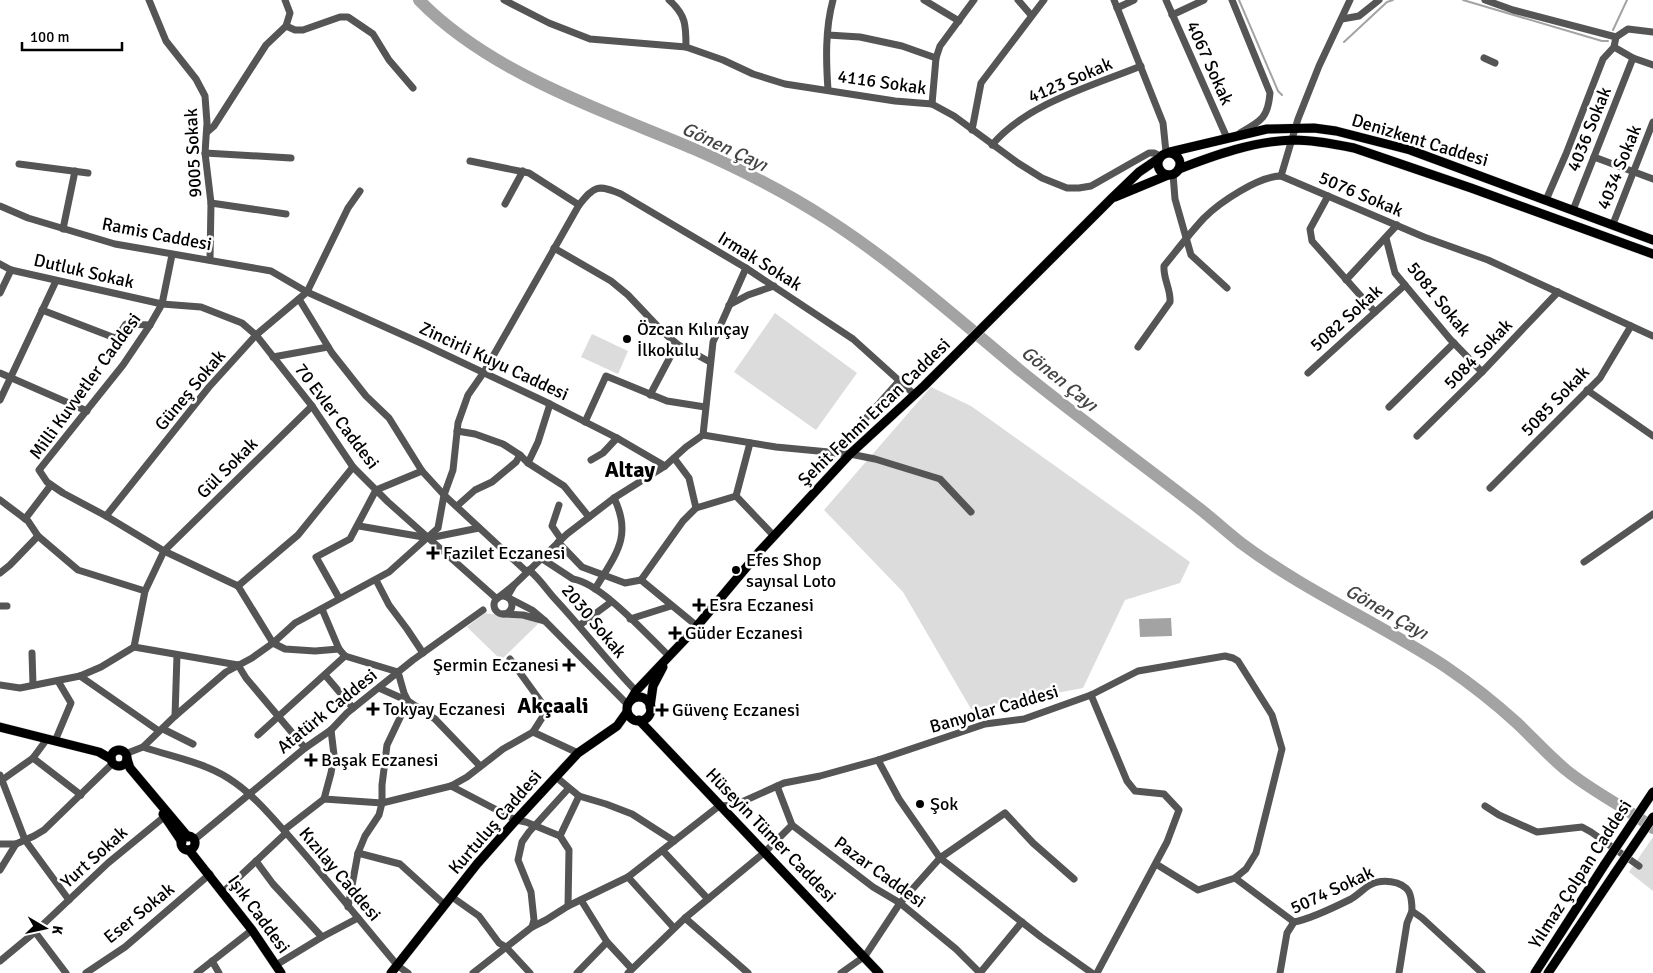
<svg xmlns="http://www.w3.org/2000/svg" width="1653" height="973" font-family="Signika,sans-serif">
<rect width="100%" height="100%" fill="#fff"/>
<g fill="#dcdcdc">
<path d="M775,313L857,373L816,430L734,372Z"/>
<path d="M592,334L628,351L618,374L581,357Z"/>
<path d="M931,387L971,406L1190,562L1180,583L1125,600L1083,688L971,709L903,592L824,510Z"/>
<path d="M484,613L525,618L539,623L501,660L467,627Z"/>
<path d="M1653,837V891L1629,872Z"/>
</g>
<path fill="#a3a3a3" d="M1171,618L1172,636L1140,637L1139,619Z"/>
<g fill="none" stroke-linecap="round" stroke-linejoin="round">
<g stroke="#a3a3a3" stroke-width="2">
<path d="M1239,0L1278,91L1282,95"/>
<path d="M1463,0L1602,41H1608"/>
<path d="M1613,30L1627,0"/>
<path d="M1344,42L1387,2L1393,0"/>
</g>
<path stroke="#a3a3a3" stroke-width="12" d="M419,0C490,73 602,110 694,149C740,169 785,192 827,219C897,264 958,319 1022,372C1080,419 1141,463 1200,509C1214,520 1227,532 1241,543C1305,591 1379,623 1446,667C1471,684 1495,703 1517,723C1533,738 1548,755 1566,770C1593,792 1625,807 1653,828"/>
<defs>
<g id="major">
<path d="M1170,152L1267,129L1314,128L1336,131L1410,150L1653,240"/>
<circle cx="1169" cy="164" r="11"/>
<path d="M1179,169C1215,155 1254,141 1293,140C1314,140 1334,144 1354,148L1471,188L1653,254"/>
<path d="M1115,197L1168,175"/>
<circle cx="639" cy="709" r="12"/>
<path d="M630,701L636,691L692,632L760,551L850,454L924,386L1111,199L1139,172L1158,159"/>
<path d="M650,707L653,686L663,667"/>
<path d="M639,720L879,973"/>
<path d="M0,727L99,752L111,759"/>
<circle cx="119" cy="758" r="8"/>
<path d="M127,759L130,768L188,837"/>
<path d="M163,814L182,842"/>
<circle cx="188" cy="843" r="7"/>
<path d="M189,850L252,930L281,973"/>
<path d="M391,973L477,864L516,820L578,753L617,726L627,712"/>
<path d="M1535,973L1605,864"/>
<path d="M1548,973L1615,873"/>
</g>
</defs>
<use href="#major" stroke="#dbdbdb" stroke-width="10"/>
<g stroke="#555" stroke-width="7">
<path d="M149,0L166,41L196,79L205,96L207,123L205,153L211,203L210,260"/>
<path d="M504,0L549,23L590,39L686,47"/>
<path d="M669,0C686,15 686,25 686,47L723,60L753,74L785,84L895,101L932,104L954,116L1018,163L1042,178L1067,188H1079L1091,186L1149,153H1154L1160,156"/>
<path d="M924,0L959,21"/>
<path d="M1018,0L1031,15"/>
<path d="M1114,0L1163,123L1166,152"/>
<path d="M1166,0L1227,138"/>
<path d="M1232,0L1270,93C1268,118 1261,121 1240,133"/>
<path d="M1485,0L1513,10L1616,37"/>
<path d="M1117,8L1134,0"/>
<path d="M1172,15L1204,0"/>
<path d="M1342,19L1359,16L1379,0"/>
<path d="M286,26L295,30H303L340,17H348L373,34L389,60L413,88"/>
<path d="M828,35L860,37L902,46L936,58"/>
<path d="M1616,37L1628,29L1653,32"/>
<path d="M1614,47L1633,58L1653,65"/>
<path d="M1484,58L1495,63"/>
<path d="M828,90C826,61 825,29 833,0"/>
<path d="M932,104L936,58L940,46L974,0"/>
<path d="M972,130L981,83L1044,0"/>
<path d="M207,132L214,126L266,45L286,26L290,13L285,0"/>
<path d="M992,145C1026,104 1092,86 1141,66"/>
<path d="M205,153L291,158"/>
<path d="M1594,157L1653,179"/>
<path d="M470,161L529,173L579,205"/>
<path d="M19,164L88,173"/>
<path d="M1173,174L1175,199L1191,255L1227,288"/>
<path d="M1281,176L1298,119L1319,66L1350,0"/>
<path d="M1328,196L1310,229L1312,241L1375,312"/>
<path d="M1546,200L1566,154L1603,59L1614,47L1616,37"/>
<path d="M211,203L286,214"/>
<path d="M505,204L523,171"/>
<path d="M0,206L28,218L115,244L271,271L307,292L423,344L550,404L617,438L665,466"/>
<path d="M1573,210L1633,58"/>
<path d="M1613,224L1653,122"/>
<path d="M63,229L75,171"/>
<path d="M1386,238L1395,273L1450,339L1482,372"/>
<path d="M554,248L611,281L628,295L662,331L677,344L710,362"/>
<path d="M172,255L162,304L150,325L123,365L39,470L47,482L63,493L106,516L164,551L238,586L298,535L353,467"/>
<path d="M0,264L11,270L162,304L201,307L242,323L256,335L312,406L353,467L388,502L497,599"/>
<path d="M1346,280L1397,225"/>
<path d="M0,293L11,270"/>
<path d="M299,299L332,353L366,396L389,418L422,471L444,495L527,572"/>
<path d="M729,305L748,295L774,286"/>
<path d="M42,310L115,338L118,336L126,324L150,325"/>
<path d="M1138,347L1170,302C1171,289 1163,279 1164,266C1177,250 1190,233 1204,218C1220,202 1259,176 1281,176L1424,237L1488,260L1653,336"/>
<path d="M273,357L328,347"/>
<path d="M0,373L87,411"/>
<path d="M1308,373L1405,285"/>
<path d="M1587,390L1653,436"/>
<path d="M650,395L677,344"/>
<path d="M0,400L56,281"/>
<path d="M1389,407L1454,343"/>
<path d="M585,422L606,376L667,401L705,407"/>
<path d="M457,431L475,434L503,444L520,455L528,463L564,486L589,517"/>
<path d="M703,435L713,342L746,268"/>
<path d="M1417,436L1482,372L1558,292"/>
<path d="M835,453L899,381"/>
<path d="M674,458L689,478L696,508"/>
<path d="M591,460L603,453L617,438"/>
<path d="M528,463L538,442L550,404"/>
<path d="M1490,488L1600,378L1631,326"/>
<path d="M736,496L774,536"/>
<path d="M0,500L28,521L38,536L78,570L145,591"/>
<path d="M559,505L552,526L561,539"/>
<path d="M457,506L475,490L492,482L516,462L520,455"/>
<path d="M106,516L209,387L256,335L307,292L348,208L360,191"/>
<path d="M25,519L51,485"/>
<path d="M359,526L429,538L479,528"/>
<path d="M558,542L582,567L625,583L641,580"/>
<path d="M541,558L573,579C601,583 648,636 669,656"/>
<path d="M1584,562L1653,514"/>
<path d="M529,570C540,579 546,589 555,599C583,629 607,661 636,691"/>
<path d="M0,573L10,565L38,536"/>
<path d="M376,580L389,605L407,629L423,653"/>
<path d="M641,580L683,521L696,508L736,496L750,443"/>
<path d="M641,580L697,626"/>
<path d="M514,585L567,534L614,498L665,466L686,447L703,435L776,447L850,454L875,459L940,479L971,512"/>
<path d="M238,586L273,643L285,649L315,651L339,649"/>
<path d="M595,589C615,555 633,537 614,498"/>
<circle cx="503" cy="605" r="9"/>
<path d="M499,597L514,585L507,597"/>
<path d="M339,598L316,557L350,539L376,490L422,471"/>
<path d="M0,606H7"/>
<path d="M322,609L339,649L345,656"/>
<path d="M504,614L523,615L545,621L532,610L509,598"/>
<path d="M630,619L671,606"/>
<path d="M545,621L628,705"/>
<path d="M580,625L611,602"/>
<path d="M134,647L145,591L164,551L312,406"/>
<path d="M32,653L33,685"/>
<path d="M345,656L398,672L404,693L408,701L387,745L382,785V803L379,815L365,836L358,853L348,907"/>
<path d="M238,665L246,678L305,748"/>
<path d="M325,675L353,708"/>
<path d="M80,676L159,731"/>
<path d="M0,685L20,688L80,676L101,667L134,647L238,665"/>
<path d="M379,688L408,701L435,719L480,766"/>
<path d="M1091,695L1127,781L1135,791L1164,794L1179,810L1167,842L1097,973"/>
<path d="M175,716L177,655"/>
<path d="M163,729L193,744"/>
<path d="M533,732L578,753"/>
<path d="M258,735L345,656"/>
<path d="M55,741L71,703L58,681"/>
<path d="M143,747C172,757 203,762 228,778C252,793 269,814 288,835C326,878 361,922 398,966L408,973"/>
<path d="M125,754L143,747L175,716L226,672L252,658L273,643L295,623L389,572L438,528L444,495L453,470L458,423L468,395L484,372L579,205C594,186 598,184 621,194L746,268L853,339L915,395"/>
<path d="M33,758L81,795"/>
<path d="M878,760L899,799L940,858L1041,937L1092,973"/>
<path d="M0,775L25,840L69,900"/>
<path d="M556,777L579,796L606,804L632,814L674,841"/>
<path d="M2,780L33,758L47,739"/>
<path d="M451,786L516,820L526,822L560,836"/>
<path d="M777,786L792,825L873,887L900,903L956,949L980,973L1022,922"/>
<path d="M324,799L331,773L334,755L331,730"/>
<path d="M1485,806L1499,815L1537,832L1582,827L1591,832L1639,866"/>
<path d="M284,830L324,799L382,803L451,786L467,777L503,749L533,732L547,710L510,659"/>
<path d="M194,840L305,748L331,730L347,713L413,660L483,610"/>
<path d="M0,844H16"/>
<path d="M663,851L708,899"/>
<path d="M358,853L400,864L445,905"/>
<path d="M256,861L273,884L322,937"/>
<path d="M0,870L16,844L34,836L44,830L113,763"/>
<path d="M628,877L674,928"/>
<path d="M1235,878L1294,922"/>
<path d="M223,892L286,833"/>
<path d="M452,897L479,916L499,943L506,947L530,973"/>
<path d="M581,900L607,942L632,969"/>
<path d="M568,906L569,850L560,836L579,796"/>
<path d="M685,918L748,973"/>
<path d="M532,927L534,920L531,892L518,860L522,842L529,832L568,789"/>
<path d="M35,932L66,973"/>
<path d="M0,961L35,932L108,863L164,817"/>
<path d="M212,961L219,973"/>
<path d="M276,965L322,937L358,918"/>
<path d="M86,973L125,947L210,874"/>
<path d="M197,973L252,930"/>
<path d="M473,973L532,927L546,920L568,906L628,877L719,806L735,805L784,783L820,776L878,760L985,724L1024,719L1091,695L1138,671L1225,656L1233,658L1238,661L1272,715L1282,749L1256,853L1246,869L1235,878L1198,890L1156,864"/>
<path d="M577,973L607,942"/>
<path d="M628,973L685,918L765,852L792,825"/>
<path d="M841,973L865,956L900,903L940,858L1005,813L1033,843L1074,879"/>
<path d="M1280,973L1287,933L1294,922C1310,919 1335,907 1351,899C1358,895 1363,889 1370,885C1381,879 1402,880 1409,892C1412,898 1412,906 1412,911L1422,918L1482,973"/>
<path d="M1399,973L1407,923L1412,911"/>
</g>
<use href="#major" stroke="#000" stroke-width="9"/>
<defs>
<g id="major-bridge">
<path d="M1605,864L1653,792"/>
<path d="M1615,873L1653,817"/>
</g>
</defs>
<use href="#major-bridge" stroke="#dbdbdb" stroke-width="10" stroke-linecap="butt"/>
<use href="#major-bridge" stroke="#000" stroke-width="9"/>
</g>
<g fill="#000" stroke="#fff" stroke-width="2">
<circle cx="627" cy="339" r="5"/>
<path d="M430.5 545.5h5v5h5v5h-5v5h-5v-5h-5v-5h5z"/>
<circle cx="736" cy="570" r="5"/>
<path d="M696.5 597.5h5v5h5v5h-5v5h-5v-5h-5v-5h5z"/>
<path d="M672.5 625.5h5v5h5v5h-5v5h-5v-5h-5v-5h5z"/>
<path d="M566.5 657.5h5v5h5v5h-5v5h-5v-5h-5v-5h5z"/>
<path d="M370.5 701.5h5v5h5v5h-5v5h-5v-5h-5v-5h5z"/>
<path d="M659.5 702.5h5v5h5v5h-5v5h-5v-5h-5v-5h5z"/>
<path d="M308.5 752.5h5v5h5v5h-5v5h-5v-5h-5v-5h5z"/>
<circle cx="920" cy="804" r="5"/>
</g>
<g text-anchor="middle" stroke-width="5" stroke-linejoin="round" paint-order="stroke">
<g font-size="18" fill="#000" stroke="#fff">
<text transform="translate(1210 63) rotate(66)" y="6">4067 Sokak</text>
<text transform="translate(1070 80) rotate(-23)" y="6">4123 Sokak</text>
<text transform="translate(882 82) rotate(8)" y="6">4116 Sokak</text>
<text transform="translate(1589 129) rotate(-68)" y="6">4036 Sokak</text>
<text transform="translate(1420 140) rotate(17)" y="6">Denizkent Caddesi</text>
<text transform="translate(193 153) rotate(-93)" y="6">9005 Sokak</text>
<text transform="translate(1619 167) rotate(-68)" y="6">4034 Sokak</text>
<text transform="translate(1361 194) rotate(23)" y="6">5076 Sokak</text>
<text transform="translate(157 234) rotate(11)" y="6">Ramis Caddesi</text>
<text transform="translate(760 261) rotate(32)" y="6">Irmak Sokak</text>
<text transform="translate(84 271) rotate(13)" y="6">Dutluk Sokak</text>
<text transform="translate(1439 299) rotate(51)" y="6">5081 Sokak</text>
<text transform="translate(1346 318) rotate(-42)" y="6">5082 Sokak</text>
<text transform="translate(1478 354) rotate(-46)" y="6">5084 Sokak</text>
<text transform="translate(494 361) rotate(25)" y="6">Zincirli Kuyu Caddesi</text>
<text transform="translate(85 386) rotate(-54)" y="6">Milli Kuvvetler Caddesi</text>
<text transform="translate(190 390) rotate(-50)" y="6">Güneş Sokak</text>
<text transform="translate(1555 401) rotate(-46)" y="6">5085 Sokak</text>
<text transform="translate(874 412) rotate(-44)" y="6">Şehit Fehmi Ercan Caddesi</text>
<text transform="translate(337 416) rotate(53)" y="6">70 Evler Caddesi</text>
<text transform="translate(227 468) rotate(-45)" y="6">Gül Sokak</text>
<text transform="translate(594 621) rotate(50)" y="6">2030 Sokak</text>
<text transform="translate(994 709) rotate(-16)" y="6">Banyolar Caddesi</text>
<text transform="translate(327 711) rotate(-39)" y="6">Atatürk Caddesi</text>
<text transform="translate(495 822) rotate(-49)" y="6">Kurtuluş Caddesi</text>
<text transform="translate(771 835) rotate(46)" y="6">Hüseyin Tümer Caddesi</text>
<text transform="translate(94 857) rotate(-42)" y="6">Yurt Sokak</text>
<text transform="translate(880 872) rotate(36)" y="6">Pazar Caddesi</text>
<text transform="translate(340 874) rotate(50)" y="6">Kızılay Caddesi</text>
<text transform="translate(1580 874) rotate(-57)" y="6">Yılmaz Çolpan Caddesi</text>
<text transform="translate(1332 890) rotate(-25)" y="6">5074 Sokak</text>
<text transform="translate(139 913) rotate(-39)" y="6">Eser Sokak</text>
<text transform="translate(259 914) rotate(54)" y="6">Işık Caddesi</text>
</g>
<g font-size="18" fill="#000" stroke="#fff" text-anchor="start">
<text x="637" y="335">Özcan Kılınçay<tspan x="637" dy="21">İlkokulu</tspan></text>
<text x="443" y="559">Fazilet Eczanesi</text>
<text x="746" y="566">Efes Shop<tspan x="746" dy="21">sayısal Loto</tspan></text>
<text x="709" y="611">Esra Eczanesi</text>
<text x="685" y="639">Güder Eczanesi</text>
<text x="559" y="671" text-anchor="end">Şermin Eczanesi</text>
<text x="383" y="715">Tokyay Eczanesi</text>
<text x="672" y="716">Güvenç Eczanesi</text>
<text x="321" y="766">Başak Eczanesi</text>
<text x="930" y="810">Şok</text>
</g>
<g font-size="19" font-style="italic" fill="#444" stroke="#fff">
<text transform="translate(725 146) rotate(25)" y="7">Gönen Çayı</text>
<text transform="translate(1060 378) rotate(39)" y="7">Gönen Çayı</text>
<text transform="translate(1387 611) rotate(30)" y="7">Gönen Çayı</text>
</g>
<g font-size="22" font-weight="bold" fill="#000" stroke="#fff">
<text x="630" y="477">Altay</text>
<text x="553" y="713">Akçaali</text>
</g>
</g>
<g transform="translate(45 928) rotate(99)" stroke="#ffffff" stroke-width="4" paint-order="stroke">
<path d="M0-4L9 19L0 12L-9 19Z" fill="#000000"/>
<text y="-8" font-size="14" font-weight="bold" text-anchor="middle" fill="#000000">K</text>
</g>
<path d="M22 42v8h100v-8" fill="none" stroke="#000000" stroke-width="2.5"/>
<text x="30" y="42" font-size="15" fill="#000000" stroke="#ffffff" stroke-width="4" paint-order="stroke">100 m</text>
</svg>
